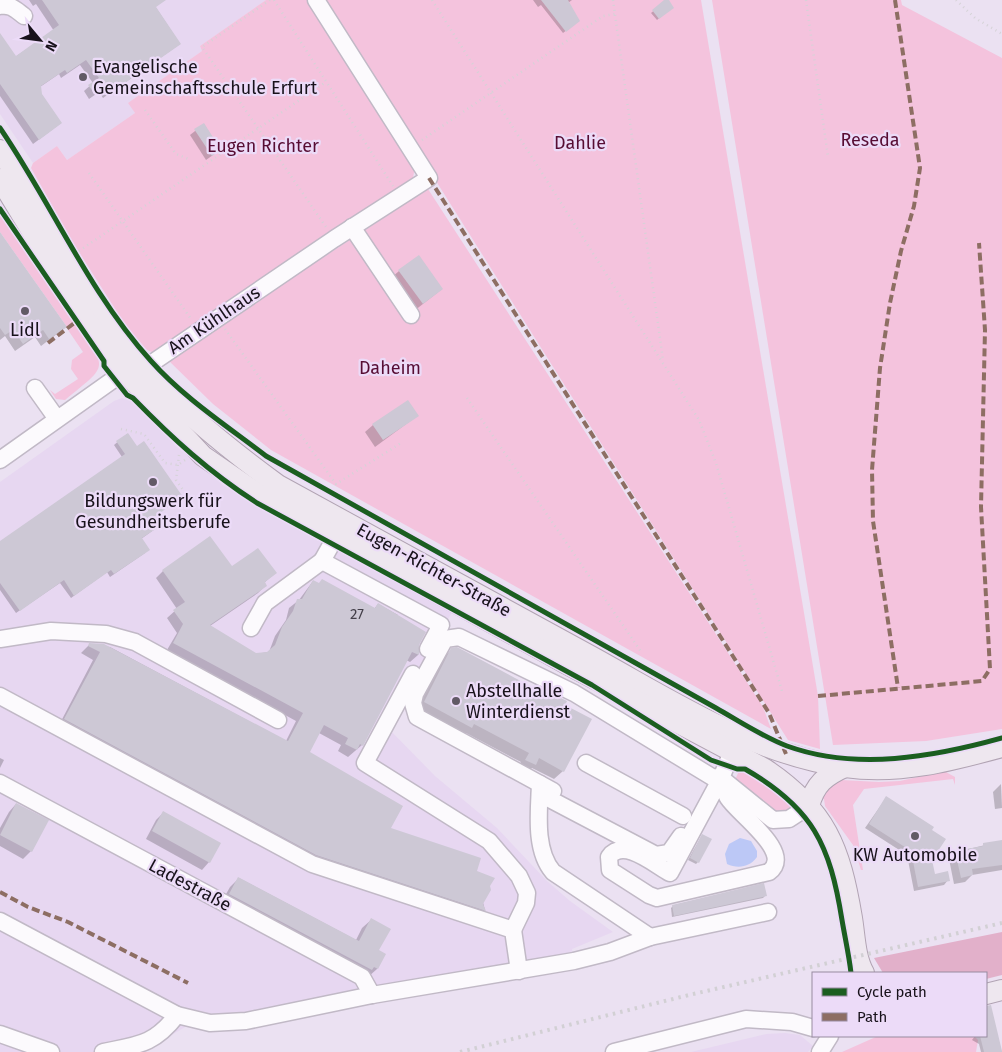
<svg xmlns="http://www.w3.org/2000/svg" width="1002" height="1052" font-family="'Fira Sans',sans-serif">
<rect width="100%" height="100%" fill="#ebe1f2"/>
<g fill="#e7d7f1">
<path d="M0,0H266L200,46L202,51L129,103L135,113L67,160L57,146L33,163L0,114Z"/>
<path d="M122,398L136,403L176,446L223,485L318,541L319,540L452,612L389,729L435,776L497,828L547,881L570,901L613,932L572,949L574,965L272,1023L187,1026L154,1045L135,1052H0V482L114,401Z"/>
<path d="M785,1033L800,1035L813,1046L808,1052H691L766,1034Z"/>
</g>
<g fill="#f4c3dd">
<path d="M266,0H308L415,167L413,178L161,351L154,353L147,350L126,326L75,246L31,168L33,163L57,146L67,160L135,113L128,103L202,51L200,46Z"/>
<path d="M322,0H701L818,696L820,749L788,740Z"/>
<path d="M712,0H901L902,5L1002,58V729L926,741L833,745Z"/>
<path d="M428,189L763,707L771,729L271,450L213,404L167,359Z"/>
<path d="M0,214L75,321L67,327L0,232Z"/>
<path d="M76,324C108,370 109,364 65,400L56,399L50,390L55,394L78,379L71,369L72,360L83,352L68,330Z"/>
<path d="M739,771C752,770 785,797 794,808L784,814L775,815L734,782Z"/>
<path d="M944,771L955,777V785L953,779L864,789L853,805L863,870H861L853,845L825,806L824,799L819,798L822,792L841,780L879,782L900,781Z"/>
<path d="M878,1036H974L978,1040L976,1052H842Z"/>
</g>
<path fill="#e2b0ca" d="M1002,932V975L986,979V973H883L874,958Z"/>
<path fill="#bcc8f6" d="M740,838L751,841L757,851V857C750,867 738,869 727,864L725,854L729,844Z"/>
<g fill="#0003">
<path d="M29,0H151L180,44L103,98L99,92L89,99L84,91L93,83L80,65L61,78L59,74L40,87L41,95L61,123L33,144L0,96V35L15,57L54,31L36,4L33,6Z"/>
<path d="M533,0H572L568,3L577,22L563,33L541,5L538,7Z"/>
<path d="M667,0L670,9L657,20L651,13Z"/>
<path d="M204,124L220,150L206,160L190,135Z"/>
<path d="M0,234L66,327L41,346L35,337L15,351L5,336L0,340Z"/>
<path d="M399,271L442,289L414,311L391,278Z"/>
<path d="M417,416L375,447L365,432L373,425Z"/>
<path d="M127,434L155,529L141,539L145,553L110,577L107,572L71,598L60,583L16,613L0,590V543L122,457L114,445Z"/>
<path d="M231,568L275,573L264,583L266,585L258,593L210,626L255,654L269,652L275,636L286,620L289,608L299,600L313,581L374,609L378,604L398,615L397,618L418,644V655L410,662L406,660L362,745L348,757L338,751L341,745L319,733L308,753L389,829L475,872L485,910L478,918L308,862L58,727L93,660L81,653L90,644L110,647L286,741L296,721L167,650L177,633L167,618L177,609L156,578L163,571Z"/>
<path d="M452,649L542,694L544,691L563,705V771L554,779L532,768L526,773L518,769L521,762L466,733L462,736L416,711L443,658Z"/>
<path d="M0,758L4,760L0,768Z"/>
<path d="M1001,784L1002,808L995,809L993,792Z"/>
<path d="M886,798L931,860L934,876L948,880L944,885L914,891L907,855L865,828Z"/>
<path d="M16,804L31,851L23,859L0,846V828L9,812Z"/>
<path d="M163,813L209,862L202,870L146,839L156,820Z"/>
<path d="M701,837L698,862L696,864L688,860Z"/>
<path d="M1002,841V870L972,875L965,882L954,884L949,859L956,852Z"/>
<path d="M239,878L356,940L362,928L371,920L377,951L384,955L377,969L368,977L221,903L230,887Z"/>
<path d="M765,896L763,898L672,917L671,908L673,906Z"/>
<path d="M992,1018L1001,1052H981L979,1044L972,1040L975,1036H986V1020Z"/>
</g>
<g fill="#cdc8d5">
<path d="M42,0H166L156,7L181,44L109,94L105,87L95,94L88,85L99,78L86,60L67,73L65,70L41,86L42,94L62,123L39,140L0,84V33L16,56L59,25Z"/>
<path d="M541,0H568L580,21L566,32Z"/>
<path d="M664,0H669L674,8L659,19L652,10Z"/>
<path d="M204,123L221,150L212,156L194,129Z"/>
<path d="M0,232L67,327L49,339L43,330L23,344L13,330L5,335L0,328Z"/>
<path d="M419,255L443,289L423,304L398,270Z"/>
<path d="M408,400L419,416L383,440L372,424Z"/>
<path d="M128,433L137,446L144,441L183,497L154,517L160,526L142,538L150,550L114,574L111,570L74,596L64,580L20,611L0,583V541L125,454L116,441Z"/>
<path d="M210,536L232,566L258,548L277,573L265,582L267,586L210,625L256,653L267,652L275,645L282,627L293,611L297,599H302L313,580L319,583L322,579L375,608L378,603L426,632L419,645V655L412,652L363,746L360,744L357,750L345,744L348,738L324,725L310,752L403,806L391,828L481,858L477,871L495,878L490,886L491,890L483,904L486,911L316,855L64,719L100,652L88,646L89,643L104,644L288,741L303,713L173,643L183,624L173,610L185,602L162,570Z"/>
<path d="M457,647L543,693L544,690L567,701L565,705L592,719L564,772L539,758L536,765L525,760L529,753L474,724L472,728L424,702L451,648Z"/>
<path d="M886,796L934,827L932,830L946,839L932,860L935,874L948,871L950,881L918,887L911,851L869,824Z"/>
<path d="M16,803L49,820L32,852L0,835Z"/>
<path d="M163,811L221,843L210,863L152,831Z"/>
<path d="M702,834L712,839L699,863L690,858Z"/>
<path d="M1002,840V865L972,869L973,875L961,878L955,851L983,846V843Z"/>
<path d="M238,877L359,941L371,918L391,929L379,950L386,954L378,969L374,967L372,970L229,894Z"/>
<path d="M764,883L767,896L674,916L672,905Z"/>
<path d="M991,1005L1002,1051V1052H984L980,1036H986V1006Z"/>
</g>
<g fill="none" stroke-linecap="round" stroke-linejoin="round">
<defs>
<g id="minor">
<path d="M0,6C11,4 16,10 24,16"/>
<path d="M352,227L411,315"/>
<path d="M35,388L57,419"/>
<path d="M0,460L138,362L152,363L334,239L429,178L316,0"/>
<path d="M336,536L322,561L441,625L428,649"/>
<path d="M251,628L265,603L322,561"/>
<path d="M0,639L51,631L106,634L135,642L278,720"/>
<path d="M413,674L365,763L489,841L519,876L527,893L526,903L513,930"/>
<path d="M0,696L312,864L513,930L519,971"/>
<path d="M586,763L683,816"/>
<path d="M722,780C724,786 725,793 728,798C738,814 795,853 769,872L657,898L649,895L610,870L609,857C623,837 655,865 670,873L721,778L732,752"/>
<path d="M0,783L362,977L372,995"/>
<path d="M540,784C539,811 534,850 553,872L650,937L768,912"/>
<path d="M553,791L417,717L413,703L415,694L445,639L459,637L574,693L712,777L721,778L773,820L789,819L809,806"/>
<path d="M540,794L656,855L669,853L681,836"/>
<path d="M0,921L177,1015L210,1023L246,1021L372,995L574,961L610,952L650,937"/>
<path d="M0,1034L51,1052"/>
<path d="M103,1052C138,1045 154,1045 177,1015"/>
<path d="M614,1052L746,1019L792,1022L813,1028"/>
<path d="M820,1052L830,1036"/>
</g>
<g id="major">
<path d="M0,150C41,211 74,277 117,336C162,395 219,442 278,485C381,541 484,597 587,654C668,698 751,754 845,767C899,775 951,761 1002,747"/>
<path d="M0,179L85,319L125,372L203,456L258,494L567,664L765,769C826,810 840,847 852,918C855,936 855,957 864,973"/>
<path d="M809,806C815,784 825,776 845,767"/>
<path d="M986,994L1002,990"/>
</g>
</defs>
<use href="#minor" stroke="#c1b9c6" stroke-width="19"/>
<use href="#major" stroke="#b1a3b3" stroke-width="22"/>
<g stroke="#d5d3d7" stroke-width="2.5" stroke-dasharray="1 4" stroke-linecap="butt">
<path d="M270,0L202,47L326,227"/>
<path d="M274,0L393,186"/>
<path d="M432,0L699,420L716,463L782,691"/>
<path d="M613,0L663,360"/>
<path d="M806,0L828,157"/>
<path d="M956,0L975,18L1002,34"/>
<path d="M145,110L176,154L191,160"/>
<path d="M422,140L603,16L615,14"/>
<path d="M89,173L191,319"/>
<path d="M79,251L326,82"/>
<path d="M225,329L336,484L401,443"/>
<path d="M467,398L642,653"/>
<path d="M121,429L144,434L165,463L178,465L185,460"/>
<path d="M179,455L176,480L188,497"/>
</g>
<use href="#minor" stroke="#fcfafd" stroke-width="16"/>
<use href="#major" stroke="#eee7ef" stroke-width="20"/>
<path stroke="#d2d0d4" stroke-width="4" stroke-dasharray="2.5 5" stroke-linecap="butt" d="M460,1052L689,995L1002,923"/>
<g stroke="#8d6e63" stroke-width="4" stroke-dasharray="8 4" stroke-linecap="butt">
<path d="M895,0L920,168L914,206L901,251L890,303L880,368L872,470L873,521L898,688"/>
<path d="M429,178L769,713L786,754"/>
<path d="M48,343L77,321"/>
<path d="M818,696L982,681L990,669L981,507L985,330L979,243"/>
<path d="M0,892L28,907L68,922L188,983"/>
</g>
<defs>
<g id="cycleway">
<path d="M0,128C52,204 89,293 151,361C184,398 227,426 266,456L716,708C739,721 763,737 787,746C856,771 934,757 1002,738"/>
<path d="M0,209L104,361V366L127,395L133,398C173,439 209,472 257,503L592,685L711,760L737,769H745C813,808 830,845 842,920C845,938 849,955 851,973"/>
</g>
</defs>
<use href="#cycleway" stroke="#ecdbf8" stroke-width="8"/>
<use href="#cycleway" stroke="#1b5e20" stroke-width="5"/>
</g>
<g fill="#625a66" stroke="#ecdbf8" stroke-width="2">
<circle cx="83" cy="77" r="5"/>
<circle cx="25" cy="311" r="5"/>
<circle cx="153" cy="482" r="5"/>
<circle cx="456" cy="701" r="5"/>
<circle cx="915" cy="836" r="5"/>
</g>
<g text-anchor="middle" stroke-width="4.5" stroke-linejoin="round" paint-order="stroke">
<g font-size="15" fill="#45404a">
<text x="357" y="619">27</text>
</g>
<g font-size="18" fill="#18121b" stroke="#ecdbf8">
<text x="93" y="73" text-anchor="start">Evangelische<tspan x="93" dy="21">Gemeinschaftsschule Erfurt</tspan></text>
<text x="25" y="336">Lidl</text>
<text x="153" y="507">Bildungswerk für<tspan x="153" dy="21">Gesundheitsberufe</tspan></text>
<text x="466" y="697" text-anchor="start">Abstellhalle<tspan x="466" dy="21">Winterdienst</tspan></text>
<text x="915" y="861">KW Automobile</text>
</g>
<g font-size="18" fill="#570d34" stroke="#ecdbf8">
<text x="870" y="146">Reseda</text>
<text x="580" y="149">Dahlie</text>
<text x="263" y="152">Eugen Richter</text>
<text x="390" y="374">Daheim</text>
</g>
<g font-size="18" fill="#18121b" stroke="#ecdbf8">
<text transform="translate(214 320) rotate(-34)" y="6">Am Kühlhaus</text>
<text transform="translate(434 570) rotate(29)" y="6">Eugen-Richter-Straße</text>
<text transform="translate(190 885) rotate(28)" y="6">Ladestraße</text>
</g>
</g>
<rect x="812" y="972" width="175" height="65" fill="#ecdbf8" stroke="#978ba0"/>
<rect x="822" y="988" width="25" height="8" fill="#1b5e20" stroke="#978ba0"/>
<text x="857" y="997" font-size="15" fill="#18121b">Cycle path</text>
<rect x="822" y="1013" width="25" height="8" fill="#8d6e63" stroke="#978ba0"/>
<text x="857" y="1022" font-size="15" fill="#18121b">Path</text>
<g transform="translate(40 40) rotate(119)" stroke="#ecdbf8" stroke-width="4" paint-order="stroke">
<path d="M0-4L9 19L0 12L-9 19Z" fill="#18121b"/>
<text y="-8" font-size="14" font-weight="bold" text-anchor="middle" fill="#18121b">N</text>
</g>
</svg>
